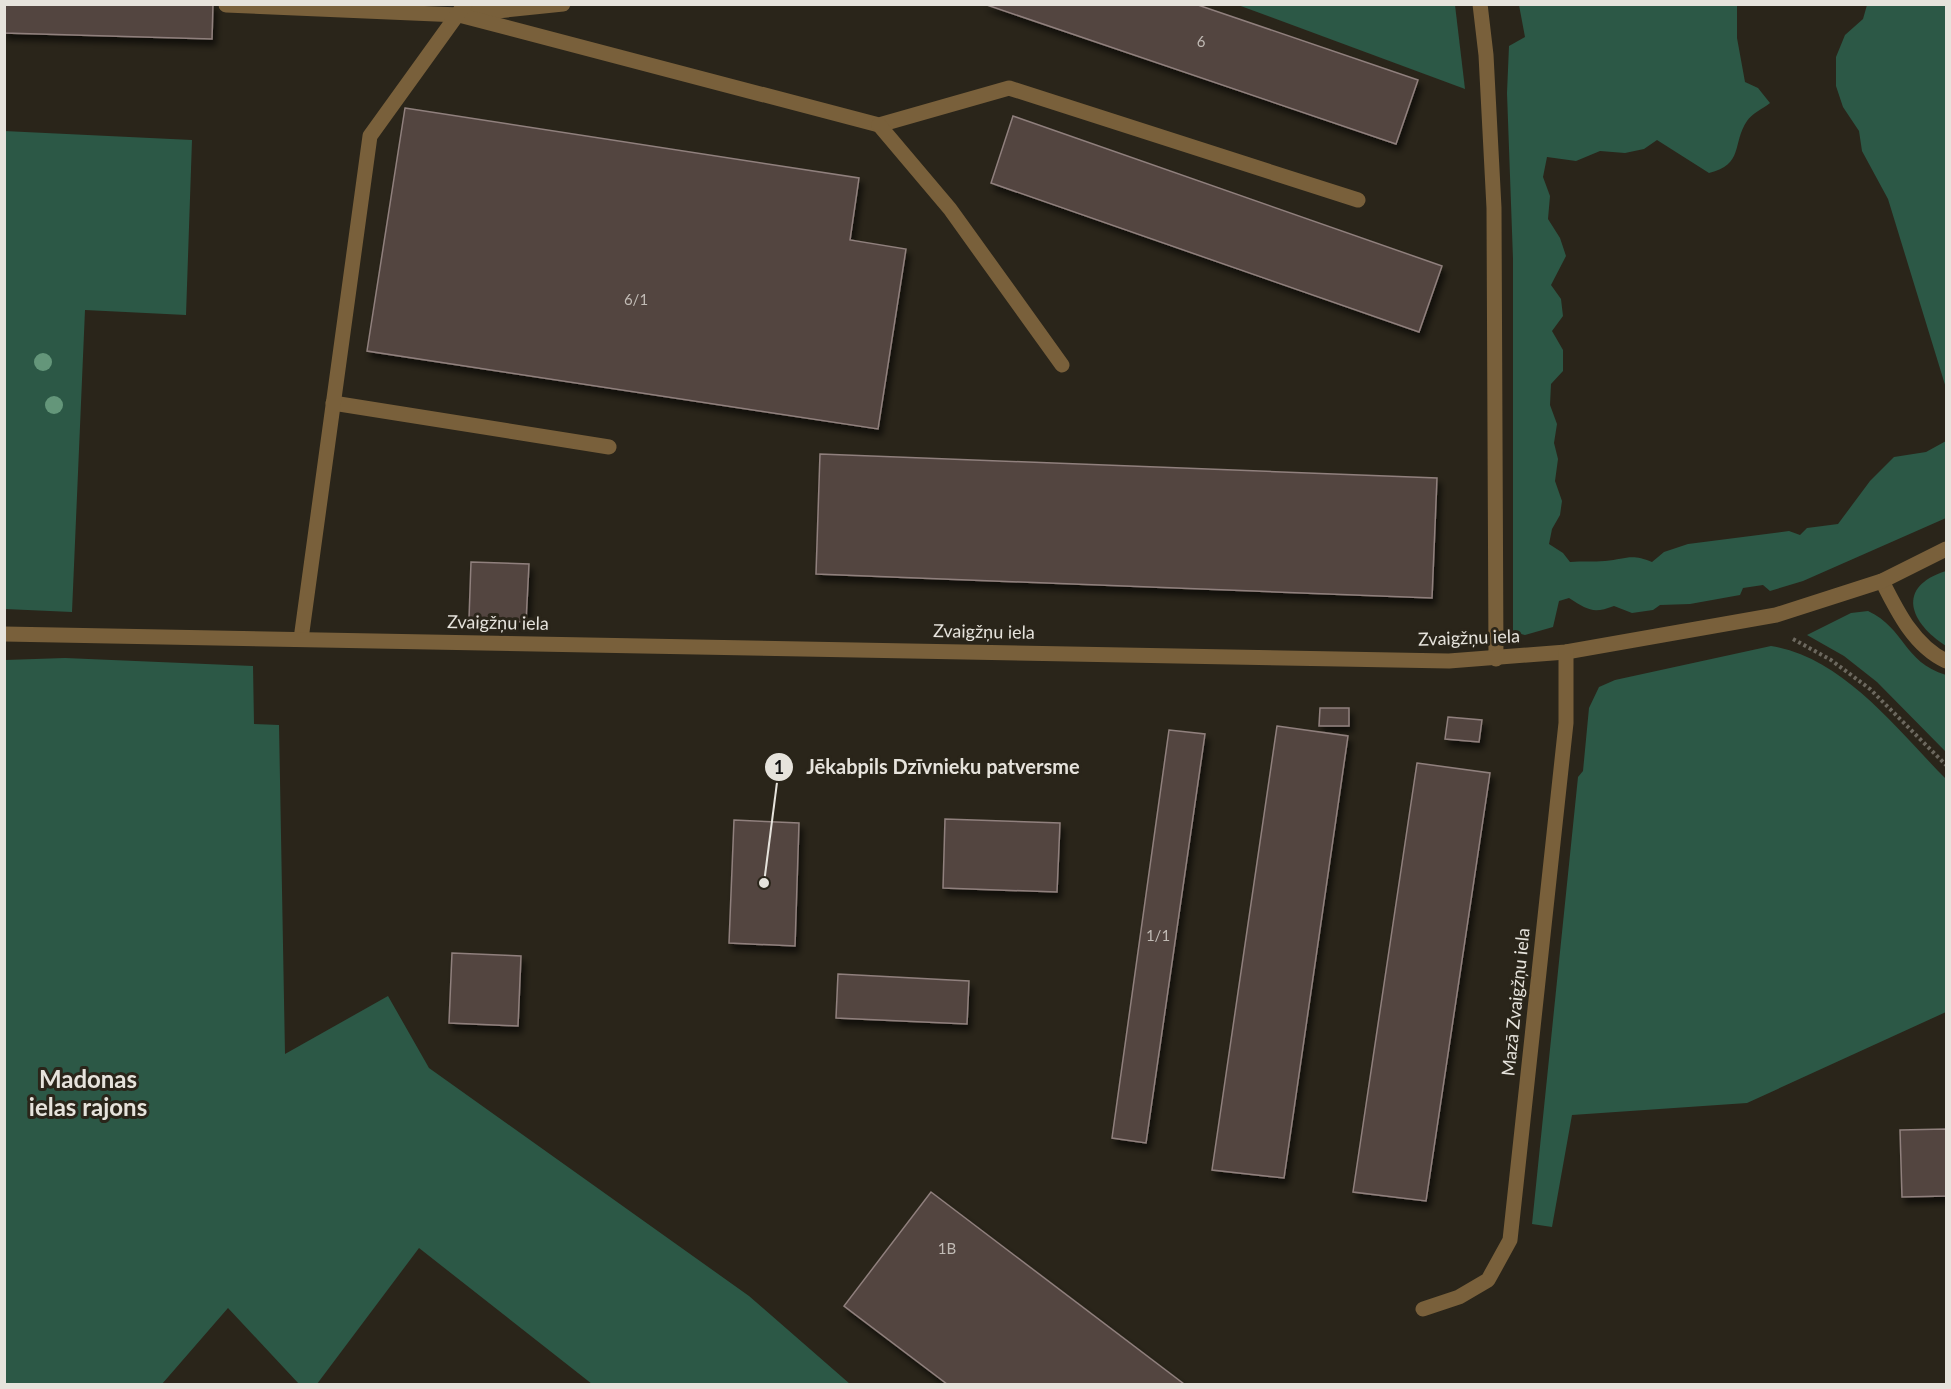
<svg xmlns="http://www.w3.org/2000/svg" width="1951" height="1389" font-family="Lato,sans-serif">
<defs>
<filter id="shadow"><feDropShadow dx="3.5" dy="6" stdDeviation="3" flood-color="#0009"/></filter>
</defs>
<rect width="100%" height="100%" fill="#2a251a"/>
<g fill="#2c5846">
<path d="M1238,5H1455L1465,89Z"/>
<path d="M1519,5H1737V38L1745,82L1758,88L1770,103C1764,108 1751,114 1747,121C1732,143 1744,165 1709,173L1657,140L1644,149L1625,153L1600,151L1576,161L1547,157L1543,177L1550,196L1548,219L1560,238L1566,256L1551,285L1561,299L1563,316L1552,331L1563,350V371L1551,384L1550,405L1557,424L1554,443L1558,459L1555,481L1562,501L1560,515L1552,529L1549,544L1563,553L1570,562C1582,561 1593,562 1605,561C1626,559 1631,553 1652,562L1664,552L1688,544L1789,531L1800,535L1807,528L1838,524L1870,481L1894,457L1926,452L1946,441V518L1803,581L1770,591L1763,585L1743,588L1740,595L1690,604L1660,605L1653,610L1632,613L1614,606C1593,614 1588,610 1569,598L1559,601L1553,627L1525,635L1513,632V259L1507,93L1509,46L1525,37Z"/>
<path d="M1867,5H1946V388L1888,199L1862,151L1859,131L1843,107L1836,86V57L1845,35L1863,19Z"/>
<path d="M4,131L192,140L186,315L85,310L72,612L5,609Z"/>
<path d="M1946,571V646C1910,623 1895,587 1946,571Z"/>
<path d="M1868,611C1906,629 1902,661 1946,675V752L1877,682L1844,656L1807,635L1851,613Z"/>
<path d="M1771,646C1844,658 1896,729 1946,779V1012L1747,1103L1572,1115L1552,1227L1532,1224L1578,777L1583,771L1589,708L1599,687L1615,680Z"/>
<path d="M65,658L253,666L254,724L279,725L285,1054L388,996L429,1068L749,1296L850,1384H592L419,1248L317,1384H299L228,1308L162,1384H5V660Z"/>
</g>
<g fill="#524441" stroke="#90807d" stroke-width="1.5" filter="url(#shadow)">
<path d="M4,4H213L212,39L4,33Z"/>
<path d="M984,4H1195L1418,80L1396,144Z"/>
<path d="M405,108L859,178L850,240L906,249L878,429L367,351Z"/>
<path d="M1013,116L1442,266L1419,332L991,183Z"/>
<path d="M820,454L1437,478L1432,598L816,574Z"/>
<path d="M471,562L529,564L526,622L469,619Z"/>
<path d="M1320,708H1349V726H1319Z"/>
<path d="M1448,717L1482,720L1479,742L1445,739Z"/>
<path d="M1277,726L1348,736L1284,1178L1212,1170Z"/>
<path d="M1169,730L1205,734L1146,1143L1112,1138Z"/>
<path d="M1417,763L1490,773L1426,1201L1353,1192Z"/>
<path d="M945,819L1060,823L1057,892L943,888Z"/>
<path d="M734,820L799,823L795,946L729,943Z"/>
<path d="M452,953L521,956L518,1026L449,1023Z"/>
<path d="M838,974L969,981L967,1024L836,1018Z"/>
<path d="M1946,1129V1196L1902,1197L1900,1130Z"/>
<path d="M931,1192L1184,1384H947L844,1306Z"/>
</g>
<g fill="none" stroke-linecap="round" stroke-linejoin="round">
<path stroke="#6c685e" stroke-width="4" stroke-dasharray="3 3" stroke-linecap="butt" d="M1793,639L1831,660L1870,689L1946,765"/>
<g stroke="#79603b" stroke-width="15">
<path d="M1480,4L1486,55L1494,208L1496,659"/>
<path d="M226,5L459,15L563,4"/>
<path d="M459,15L879,125L1009,88L1358,200"/>
<path d="M879,125L950,209L1062,365"/>
<path d="M333,403L609,447"/>
<path d="M1882,581C1897,611 1914,646 1946,661"/>
<path d="M301,639L370,136L465,4"/>
</g>
<g stroke="#79603b" stroke-width="15">
<path d="M4,634L1449,661L1566,652L1776,615L1882,581L1946,549"/>
<path d="M1423,1309L1459,1297L1488,1280L1510,1240L1566,723V652"/>
</g>
</g>
<g fill="#64967a">
<circle cx="43" cy="362" r="9"/>
<circle cx="54" cy="405" r="9"/>
</g>
<g text-anchor="middle" stroke-width="6" stroke-linejoin="round" paint-order="stroke">
<g font-size="15" fill="#c1bbb5">
<text x="1201" y="47">6</text>
<text x="636" y="305">6/1</text>
<text x="1158" y="941">1/1</text>
<text x="947" y="1254">1B</text>
</g>
<g font-size="18" fill="#e6e3dc" stroke="#2a251a">
<text transform="translate(498 623) rotate(1)" y="6">Zvaigžņu iela</text>
<text transform="translate(984 632) rotate(1)" y="6">Zvaigžņu iela</text>
<text transform="translate(1469 638) rotate(-2)" y="6">Zvaigžņu iela</text>
<text transform="translate(1516 1002) rotate(-84)" y="6">Mazā Zvaigžņu iela</text>
</g>
<g font-size="24" font-weight="bold" fill="#e6e3dc" stroke="#2a251a">
<text x="88" y="1088">Madonas<tspan x="88" dy="28">ielas rajons</tspan></text>
</g>
</g>
<path fill="none" stroke="#e6e3dc" stroke-width="2" d="M764 883L779 767"/>
<g fill="#e6e3dc" stroke="#2a251a" stroke-width="2">
<circle cx="764" cy="883" r="6"/>
<circle cx="779" cy="767" r="15"/>
</g>
<g font-size="18" text-anchor="middle" font-weight="bold" fill="#111">
<text x="779" y="774">1</text>
</g>
<g font-size="20" text-anchor="middle" font-weight="bold" fill="#e6e3dc" stroke="#2a251a" stroke-width="6" stroke-linejoin="round" paint-order="stroke">
<text x="943" y="774">Jēkabpils Dzīvnieku patversme</text>
</g>
<rect width="1951" height="1389" fill="none" stroke="#e6e3dc" stroke-width="12"/>
</svg>
